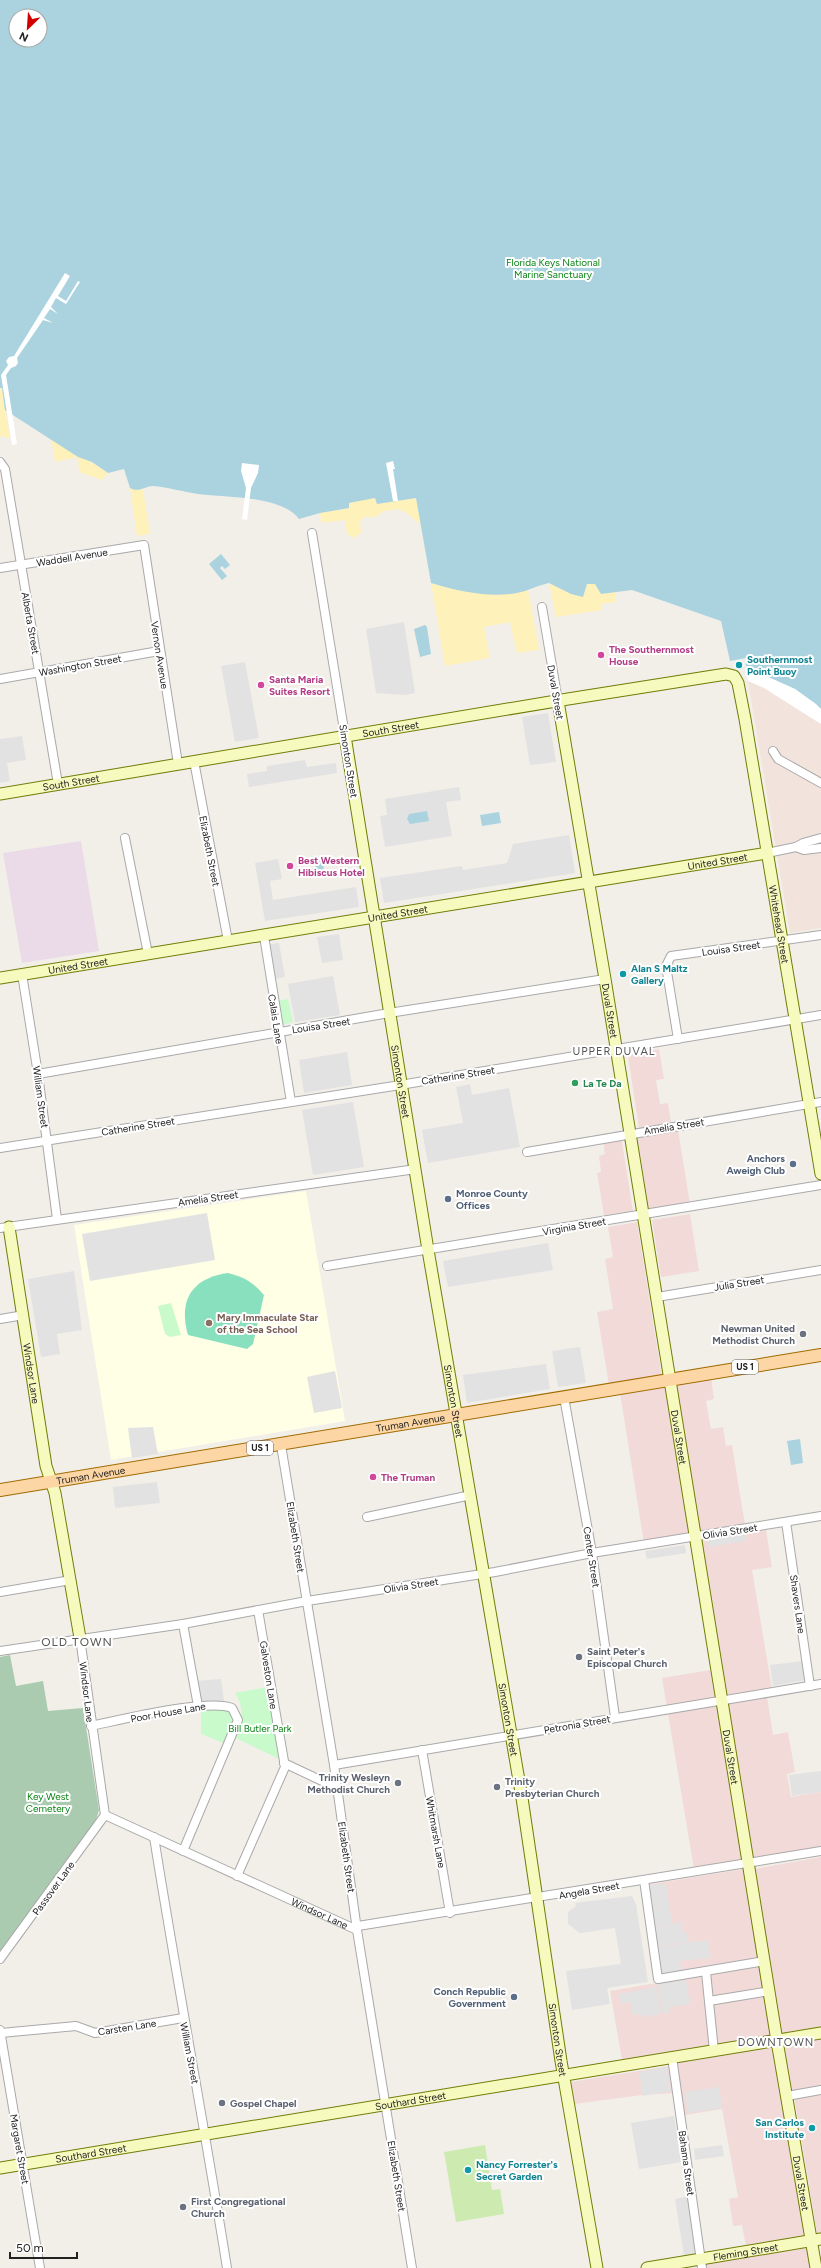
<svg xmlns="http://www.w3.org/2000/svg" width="821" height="2268" font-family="Figtree,sans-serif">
<rect width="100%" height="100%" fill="#f2efe9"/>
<g fill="#f2dad9">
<path d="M659,1049L664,1079L656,1080L660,1104L668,1103L671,1123L639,1128L628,1056Z"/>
<path d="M678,1130L690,1204L649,1211L637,1137Z"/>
<path d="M621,1136L633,1211L604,1215L597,1173L601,1172L599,1156L605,1154L603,1140Z"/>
<path d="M690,1214L699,1271L661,1277L652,1220Z"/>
<path d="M637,1222L662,1377L609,1385L597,1312L613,1309L605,1259L613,1257L608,1227Z"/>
<path d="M711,1377L714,1399L706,1401L711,1429L723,1427L726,1446L732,1445L745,1525L700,1532L676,1383Z"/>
<path d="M665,1386L689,1535L644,1543L620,1393Z"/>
<path d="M766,1530L772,1567L752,1570L772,1689L727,1696L702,1540Z"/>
<path d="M710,1670L743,1861L694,1869L662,1678Z"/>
<path d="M767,1697L773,1735L788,1732L795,1772L787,1774L791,1797L821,1792V1847L752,1858L726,1704Z"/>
<path d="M821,1857V2027L782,2033L754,1869Z"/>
<path d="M744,1869L772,2035L622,2060L610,1991L662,1982L646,1885Z"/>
<path d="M821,2039V2087L792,2092L784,2045Z"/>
<path d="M774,2046L806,2237L746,2247L742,2225L733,2226L729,2199L738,2197L722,2109L685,2115L676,2063Z"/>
<path d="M669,2066L674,2093L642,2095L575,2104L571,2082Z"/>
<path d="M821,2094V2233H817L794,2097Z"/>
<path d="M807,2247L810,2268H704L703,2264Z"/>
</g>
<path fill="#ebdbe8" d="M81,841L99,951L22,963L3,853Z"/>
<path fill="#ffffe5" d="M306,1191L345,1421L111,1460L74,1225Z"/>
<path fill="#f3e3dd" d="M821,664V928L790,933L748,681Z"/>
<path fill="#cdebb0" d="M485,2145L492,2190L500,2189L504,2214L456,2222L444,2152Z"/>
<g fill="#fff1ba">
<path d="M0,388H2L10,438L0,436Z"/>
<path d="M51,439C69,452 90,460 108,473L102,480L79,472L78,457L55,462Z"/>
<path d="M130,488L143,490L150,534L137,536Z"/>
<path d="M375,497L377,504L416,498L421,525L408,514L398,509L384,511L376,517H364L360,521L361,533L354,538L347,534L345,520L321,523L320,513L349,508V503Z"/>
<path d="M431,583C462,592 497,599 528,590L539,650L517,653L510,622L484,627L490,658L445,666Z"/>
<path d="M549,583L571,594H585L587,584H595L601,594L615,592L616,602L601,604L602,610L556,617Z"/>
</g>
<path fill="#aacbaf" d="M10,1655L16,1686L43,1681L48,1711L83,1708L99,1810L96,1820L0,1955V1657Z"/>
<g fill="#c8facc">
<path d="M288,999L293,1022L282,1025L277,1001Z"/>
<path d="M171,1303L181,1335L170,1337L165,1334L158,1306Z"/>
<path d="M273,1686L281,1760L236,1738C242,1721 245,1709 235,1693Z"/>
<path d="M229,1709L234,1718L224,1743L201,1734V1710Z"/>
</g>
<path fill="#88e0be" d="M228,1273C244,1277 253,1282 264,1295L253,1344L247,1349L188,1335C178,1300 192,1278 228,1273Z"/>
<g fill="#e2e2e2">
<path d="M404,622L415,693L405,695L376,693L366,629Z"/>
<path d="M245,662L259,738L235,742L221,666Z"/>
<path d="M548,713L556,762L530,765L522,717Z"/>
<path d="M22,736L26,760L7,763L10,781L0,783V739Z"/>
<path d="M305,760L307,767L336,763L337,773L249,787L247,774L267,771V766Z"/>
<path d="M459,787L461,800L446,802L452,836L385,847L380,816L387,815L385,799Z"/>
<path d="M569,835L575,873L384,903L380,878L462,866L463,870L507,863L513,844Z"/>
<path d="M278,859L282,879L270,881L273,900L356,887L359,907L265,921L255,863Z"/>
<path d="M339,934L343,960L322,963L317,937Z"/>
<path d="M279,943L285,977L271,980L265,945Z"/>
<path d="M333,976L340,1015L295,1022L288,984Z"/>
<path d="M347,1052L352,1085L304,1093L299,1060Z"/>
<path d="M470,1084L472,1095L509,1088L520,1147L428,1163L422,1130L463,1123L456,1087Z"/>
<path d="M353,1102L364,1167L313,1175L302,1110Z"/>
<path d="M207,1213L215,1260L90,1281L82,1234Z"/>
<path d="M548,1243L553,1270L448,1287L443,1261Z"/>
<path d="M74,1271L82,1330L57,1334L60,1354L41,1357L28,1279Z"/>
<path d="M580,1347L586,1383L558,1387L552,1351Z"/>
<path d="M546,1364L550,1389L467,1403L463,1375Z"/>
<path d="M335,1371L342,1408L314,1413L307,1377Z"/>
<path d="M153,1427L158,1454L132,1458L128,1428Z"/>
<path d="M157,1482L160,1503L115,1508L113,1487Z"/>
<path d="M745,1533L746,1541L708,1547L707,1539Z"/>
<path d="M685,1545L686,1553L647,1559L645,1551Z"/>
<path d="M804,1661L807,1680L773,1686L770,1665Z"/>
<path d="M221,1679L224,1701L199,1703L196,1681Z"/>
<path d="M821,1771V1792L792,1796L789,1775Z"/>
<path d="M666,1884L672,1924L654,1926L647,1885Z"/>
<path d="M632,1896L636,1904L648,1982L607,1988L610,2004L572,2010L566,1971L621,1964L615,1928L580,1933L568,1924V1912L576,1906L575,1903Z"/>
<path d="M681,1922L683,1933H687L689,1942L658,1946L655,1927Z"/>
<path d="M708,1940L711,1958L680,1961L682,1974L662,1977L658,1947Z"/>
<path d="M686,1980L690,2004L669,2007V2013H663L658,1984Z"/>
<path d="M657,1987L661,2014L641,2017L640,2014L633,2015L630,2002L621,2004L619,1994Z"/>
<path d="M667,2067L671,2091L643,2096L639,2072Z"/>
<path d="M719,2087L722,2108L688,2113L685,2092Z"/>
<path d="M674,2116L682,2162L639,2169L631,2123Z"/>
<path d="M722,2145L724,2156L695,2160L694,2149Z"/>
<path d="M690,2196L699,2253L684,2256L675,2199Z"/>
</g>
<g fill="#aad3df" fill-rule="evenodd">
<path d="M0,0H821V709L795,689L746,667V658L730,661L721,621L632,590L601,594L595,584H587L583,597L571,594L549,583C538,585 528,591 517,593C488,598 458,591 431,583L416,498L377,504L375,498L349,503V508L320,513L299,519C281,495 227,498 198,494C183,492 168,487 153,486C145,486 139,493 130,488L124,469L108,473L92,462L78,457L5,410L2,388H0ZM16,16H40V40H16Z"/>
<path d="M221,554L230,565L225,569L222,566L220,568L227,576L222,580L209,564Z"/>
<path d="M425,625L427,627L431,654L420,657L414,629Z"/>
<path d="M427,811L429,821L410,824L407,819L409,814Z"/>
<path d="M499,812L501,823L482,826L480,815Z"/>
<path d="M322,856L324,870L317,871L315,865H303V859Z"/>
<path d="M800,1439L803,1463L791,1465L787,1441Z"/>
</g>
<g fill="#fff">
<path d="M65,273L70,276L58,296L66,301L78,281L80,282L66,304L56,298L51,307L58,314L50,309L44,318L53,323L43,320L17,358L18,363L16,366L11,368L6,375L17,444L12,445L1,375L8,365L6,361L9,357L14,356Z"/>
<path d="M393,461L395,469H393L398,501H393L386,463Z"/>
<path d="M242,463L259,465L258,473L251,488L247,520L242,519L246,488L241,471Z"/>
<path d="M746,667L795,689L816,704L821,709V724L764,688L748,681Z"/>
</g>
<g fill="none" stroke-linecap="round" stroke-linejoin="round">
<defs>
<g id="street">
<path d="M0,462L5,469L58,784"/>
<path d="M312,533L345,736"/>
<path d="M0,568L144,545L178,764"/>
<path d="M542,607L558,701"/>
<path d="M0,679L159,651"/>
<path d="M773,751L778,759L821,783"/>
<path d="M194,761L228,941"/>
<path d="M125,838L148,954"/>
<path d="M796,847L804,850L821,848"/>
<path d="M767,853L796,847L803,843L821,838"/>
<path d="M264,936L291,1102"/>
<path d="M22,974L38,1074L57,1219"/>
<path d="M678,1039L666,966L671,956L821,935"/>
<path d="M38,1074L389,1013L605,979"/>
<path d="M0,1148L394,1086L821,1015"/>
<path d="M527,1152L821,1102"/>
<path d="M0,1228L416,1169"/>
<path d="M327,1266L821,1185"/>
<path d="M657,1297L821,1270"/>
<path d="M0,1319L24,1315"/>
<path d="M564,1397L592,1553L615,1717"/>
<path d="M281,1445L334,1765L357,1930L412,2268"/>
<path d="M367,1517L471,1495"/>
<path d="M786,1522L810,1686"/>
<path d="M0,1592L71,1580"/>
<path d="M183,1624L198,1706"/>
<path d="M0,1651L183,1624L307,1601L495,1572L592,1553L821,1516"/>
<path d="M91,1726C120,1720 209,1698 232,1708L238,1720L183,1851"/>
<path d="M422,1750L450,1913"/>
<path d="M284,1763L337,1788"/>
<path d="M334,1765L821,1684"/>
<path id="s1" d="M105,1815L357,1930"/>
<path d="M154,1837C177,1981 204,2124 227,2268"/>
<path d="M237,1876L285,1767L258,1610"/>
<path d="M644,1880L658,1979L765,1961"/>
<path d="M358,1926L821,1851"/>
<path d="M0,1959L105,1815L80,1638"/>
<path d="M706,1972L714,2051"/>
<path d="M709,2001L770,1991"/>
<path d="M0,2030L40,2268"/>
<path d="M1,2033L76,2026L95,2033L183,2018"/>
<path d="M672,2057L702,2268"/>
<path d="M787,2096L821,2090"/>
</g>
<g id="secondary">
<path id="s2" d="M558,701L605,979L777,2041L816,2268"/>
<path id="s3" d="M345,736L428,1250L522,1798L561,2061L597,2268"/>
<path id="s4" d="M0,794L568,699L726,674L734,676L738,683L745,719L821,1174"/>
<path id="s5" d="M0,978L767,853"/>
<path id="s6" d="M9,1227L46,1466L55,1493L80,1638"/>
<path id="s7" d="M0,2168L821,2033"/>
<path id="s8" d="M647,2268L821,2239"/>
</g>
<g id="primary">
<path id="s9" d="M0,1490L821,1355"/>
</g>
</defs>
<use href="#street" stroke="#a9a9a9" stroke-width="10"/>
<use href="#secondary" stroke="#707d05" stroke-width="13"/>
<use href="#primary" stroke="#a06b00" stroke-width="14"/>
<use href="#street" stroke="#fff" stroke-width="8"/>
<use href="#secondary" stroke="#f7fabf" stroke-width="11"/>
<use href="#primary" stroke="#fcd6a4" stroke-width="12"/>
</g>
<g fill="#d1479c" stroke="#fff" stroke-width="1.5">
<circle cx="601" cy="655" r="4"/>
<circle cx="261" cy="685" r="4"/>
<circle cx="290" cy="866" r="4"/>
<circle cx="373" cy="1477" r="4"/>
</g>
<g fill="#0f9aa8" stroke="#fff" stroke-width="1.5">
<circle cx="739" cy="665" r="4"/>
<circle cx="623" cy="974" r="4"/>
<circle cx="812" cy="2128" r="4"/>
<circle cx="468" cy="2170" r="4"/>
</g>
<circle fill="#2e9e5b" stroke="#fff" stroke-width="1.5" cx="575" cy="1083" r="4"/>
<g fill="#5c6f8a" stroke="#fff" stroke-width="1.5">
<circle cx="793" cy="1164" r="4"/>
<circle cx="448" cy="1199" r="4"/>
<circle cx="514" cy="1997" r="4"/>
</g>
<circle fill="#8d6e63" stroke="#fff" stroke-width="1.5" cx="209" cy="1323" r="4"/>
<g fill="#6b7280" stroke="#fff" stroke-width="1.5">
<circle cx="803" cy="1334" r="4"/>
<circle cx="579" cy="1657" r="4"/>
<circle cx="398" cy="1783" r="4"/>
<circle cx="497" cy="1787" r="4"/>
<circle cx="222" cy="2103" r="4"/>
<circle cx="183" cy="2207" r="4"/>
</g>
<g text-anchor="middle" stroke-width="4" stroke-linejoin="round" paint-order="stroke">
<g fill="#fff" stroke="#646464" stroke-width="1">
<rect x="732" y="1360" width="26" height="14" rx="3"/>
<rect x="247" y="1441" width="26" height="14" rx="3"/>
</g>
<g font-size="9" font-weight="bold" fill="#222">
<text x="745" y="1370">US 1</text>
<text x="260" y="1451">US 1</text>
</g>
<g font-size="10" fill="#0c8416" stroke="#fff">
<text x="553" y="266">Florida Keys National<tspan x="553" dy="12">Marine Sanctuary</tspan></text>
<text x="260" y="1732">Bill Butler Park</text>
<text x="48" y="1800">Key West<tspan x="48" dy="12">Cemetery</tspan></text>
</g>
<g font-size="10" fill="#222" stroke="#fff">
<text transform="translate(72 557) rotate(-9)" y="4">Waddell Avenue</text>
<text transform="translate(31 623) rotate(80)" y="4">Alberta Street</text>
<text transform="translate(160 655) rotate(81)" y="4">Vernon Avenue</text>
<text transform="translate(80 665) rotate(-10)" y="4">Washington Street</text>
<text transform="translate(556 692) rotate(80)" y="4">Duval Street</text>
<text dy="4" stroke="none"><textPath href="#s4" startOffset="396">South Street</textPath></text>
<text transform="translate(349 761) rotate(81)" y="4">Simonton Street</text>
<text dy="4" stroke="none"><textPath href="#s4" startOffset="72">South Street</textPath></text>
<text transform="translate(210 851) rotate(79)" y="4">Elizabeth Street</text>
<text dy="4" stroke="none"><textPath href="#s5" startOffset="727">United Street</textPath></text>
<text dy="4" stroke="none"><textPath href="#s5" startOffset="403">United Street</textPath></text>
<text dy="4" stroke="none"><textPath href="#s4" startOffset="997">Whitehead Street</textPath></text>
<text transform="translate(731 948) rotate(-8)" y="4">Louisa Street</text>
<text dy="4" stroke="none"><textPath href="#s5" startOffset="79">United Street</textPath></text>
<text dy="4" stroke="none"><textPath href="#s2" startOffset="314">Duval Street</textPath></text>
<text transform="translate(276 1019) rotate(81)" y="4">Calais Lane</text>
<text transform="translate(321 1025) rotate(-9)" y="4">Louisa Street</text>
<text transform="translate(458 1075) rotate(-9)" y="4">Catherine Street</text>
<text dy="4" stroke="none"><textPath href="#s3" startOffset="350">Simonton Street</textPath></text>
<text transform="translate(41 1097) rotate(82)" y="4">William Street</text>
<text transform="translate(138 1126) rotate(-9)" y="4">Catherine Street</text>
<text transform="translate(674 1126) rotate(-9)" y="4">Amelia Street</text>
<text transform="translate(208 1198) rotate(-8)" y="4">Amelia Street</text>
<text transform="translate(574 1226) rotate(-10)" y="4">Virginia Street</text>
<text transform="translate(739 1283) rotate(-9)" y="4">Julia Street</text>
<text dy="4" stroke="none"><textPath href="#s6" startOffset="148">Windsor Lane</textPath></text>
<text dy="4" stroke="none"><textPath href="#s3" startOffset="674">Simonton Street</textPath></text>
<text dy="4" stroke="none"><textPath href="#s9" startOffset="416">Truman Avenue</textPath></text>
<text dy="4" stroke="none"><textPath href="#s2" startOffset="746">Duval Street</textPath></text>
<text dy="4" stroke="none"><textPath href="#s9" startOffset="92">Truman Avenue</textPath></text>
<text transform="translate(730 1531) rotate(-9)" y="4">Olivia Street</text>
<text transform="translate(296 1537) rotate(81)" y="4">Elizabeth Street</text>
<text transform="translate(592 1557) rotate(81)" y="4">Center Street</text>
<text transform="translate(411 1585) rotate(-9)" y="4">Olivia Street</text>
<text transform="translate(798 1604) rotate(82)" y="4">Shavers Lane</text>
<text transform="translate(269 1675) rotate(81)" y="4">Galveston Lane</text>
<text transform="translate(87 1692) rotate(83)" y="4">Windsor Lane</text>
<text transform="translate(168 1712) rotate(-10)" y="4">Poor House Lane</text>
<text dy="4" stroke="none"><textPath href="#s3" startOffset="997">Simonton Street</textPath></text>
<text transform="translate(577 1724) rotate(-10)" y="4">Petronia Street</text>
<text dy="4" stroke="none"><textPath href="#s2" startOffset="1070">Duval Street</textPath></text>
<text transform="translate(436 1832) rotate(80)" y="4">Whitmarsh Lane</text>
<text transform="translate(347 1857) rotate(82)" y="4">Elizabeth Street</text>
<text transform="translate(53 1888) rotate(-54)" y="4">Passover Lane</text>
<text transform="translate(589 1890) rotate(-10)" y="4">Angela Street</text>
<text dy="4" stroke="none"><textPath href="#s1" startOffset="236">Windsor Lane</textPath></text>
<text transform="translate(127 2027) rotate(-9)" y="4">Carsten Lane</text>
<text dy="4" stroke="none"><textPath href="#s3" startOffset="1321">Simonton Street</textPath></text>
<text transform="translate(190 2053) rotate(79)" y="4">William Street</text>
<text dy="4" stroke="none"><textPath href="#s7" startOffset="416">Southard Street</textPath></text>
<text transform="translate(20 2149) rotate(80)" y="4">Margaret Street</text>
<text dy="4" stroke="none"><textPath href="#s7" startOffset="92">Southard Street</textPath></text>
<text transform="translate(687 2163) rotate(82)" y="4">Bahama Street</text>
<text transform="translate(397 2176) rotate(81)" y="4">Elizabeth Street</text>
<text dy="4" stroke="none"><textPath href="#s2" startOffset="1502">Duval Street</textPath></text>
<text dy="4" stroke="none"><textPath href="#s8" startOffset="100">Fleming Street</textPath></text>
</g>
<g font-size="10" font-weight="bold" fill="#b23c85" stroke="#fff" text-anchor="start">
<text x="609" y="653">The Southernmost<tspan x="609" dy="12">House</tspan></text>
<text x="269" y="683">Santa Maria<tspan x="269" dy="12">Suites Resort</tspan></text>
<text x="298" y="864">Best Western<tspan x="298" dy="12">Hibiscus Hotel</tspan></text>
<text x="381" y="1481">The Truman</text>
</g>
<g font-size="10" font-weight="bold" fill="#0d838f" stroke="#fff" text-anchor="start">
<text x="747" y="663">Southernmost<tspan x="747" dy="12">Point Buoy</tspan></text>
<text x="631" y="972">Alan S Maltz<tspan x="631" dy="12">Gallery</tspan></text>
<text x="804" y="2126" text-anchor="end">San Carlos<tspan x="804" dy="12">Institute</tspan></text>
<text x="476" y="2168">Nancy Forrester's<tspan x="476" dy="12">Secret Garden</tspan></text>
</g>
<g font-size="10" font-weight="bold" fill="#27864d" stroke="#fff" text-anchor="start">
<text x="583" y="1087">La Te Da</text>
</g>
<g font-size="10" font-weight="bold" fill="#4e5e75" stroke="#fff" text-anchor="end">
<text x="785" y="1162">Anchors<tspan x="785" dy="12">Aweigh Club</tspan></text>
<text x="456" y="1197" text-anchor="start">Monroe County<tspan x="456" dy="12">Offices</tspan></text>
<text x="506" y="1995">Conch Republic<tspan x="506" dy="12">Government</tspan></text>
</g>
<g font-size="10" font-weight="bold" fill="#785e54" stroke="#fff" text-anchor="start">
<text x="217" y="1321">Mary Immaculate Star<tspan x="217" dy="12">of the Sea School</tspan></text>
</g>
<g font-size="10" font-weight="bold" fill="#5b616d" stroke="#fff" text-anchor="start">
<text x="795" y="1332" text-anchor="end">Newman United<tspan x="795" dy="12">Methodist Church</tspan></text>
<text x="587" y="1655">Saint Peter's<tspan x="587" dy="12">Episcopal Church</tspan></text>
<text x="390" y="1781" text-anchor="end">Trinity Wesleyn<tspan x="390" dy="12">Methodist Church</tspan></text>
<text x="505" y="1785">Trinity<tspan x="505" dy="12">Presbyterian Church</tspan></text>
<text x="230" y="2107">Gospel Chapel</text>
<text x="191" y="2205">First Congregational<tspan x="191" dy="12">Church</tspan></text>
</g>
<g font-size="11" letter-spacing="1" fill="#555" stroke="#fff">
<text x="614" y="1055">UPPER DUVAL</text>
<text x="776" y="2046">DOWNTOWN</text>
</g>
<g font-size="12" letter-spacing="1" fill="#555" stroke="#fff">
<text x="77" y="1646">OLD TOWN</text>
</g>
</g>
<g transform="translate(28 28) rotate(205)"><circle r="19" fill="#ffffff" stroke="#a7a7a7"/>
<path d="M0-3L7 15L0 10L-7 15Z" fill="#d40000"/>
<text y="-6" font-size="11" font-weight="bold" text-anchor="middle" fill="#222222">N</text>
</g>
<path d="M10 2252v6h67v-6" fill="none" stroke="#222222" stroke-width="2"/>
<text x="16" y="2252" font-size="12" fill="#222222" stroke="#ffffff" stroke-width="3" paint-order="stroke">50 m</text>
</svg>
